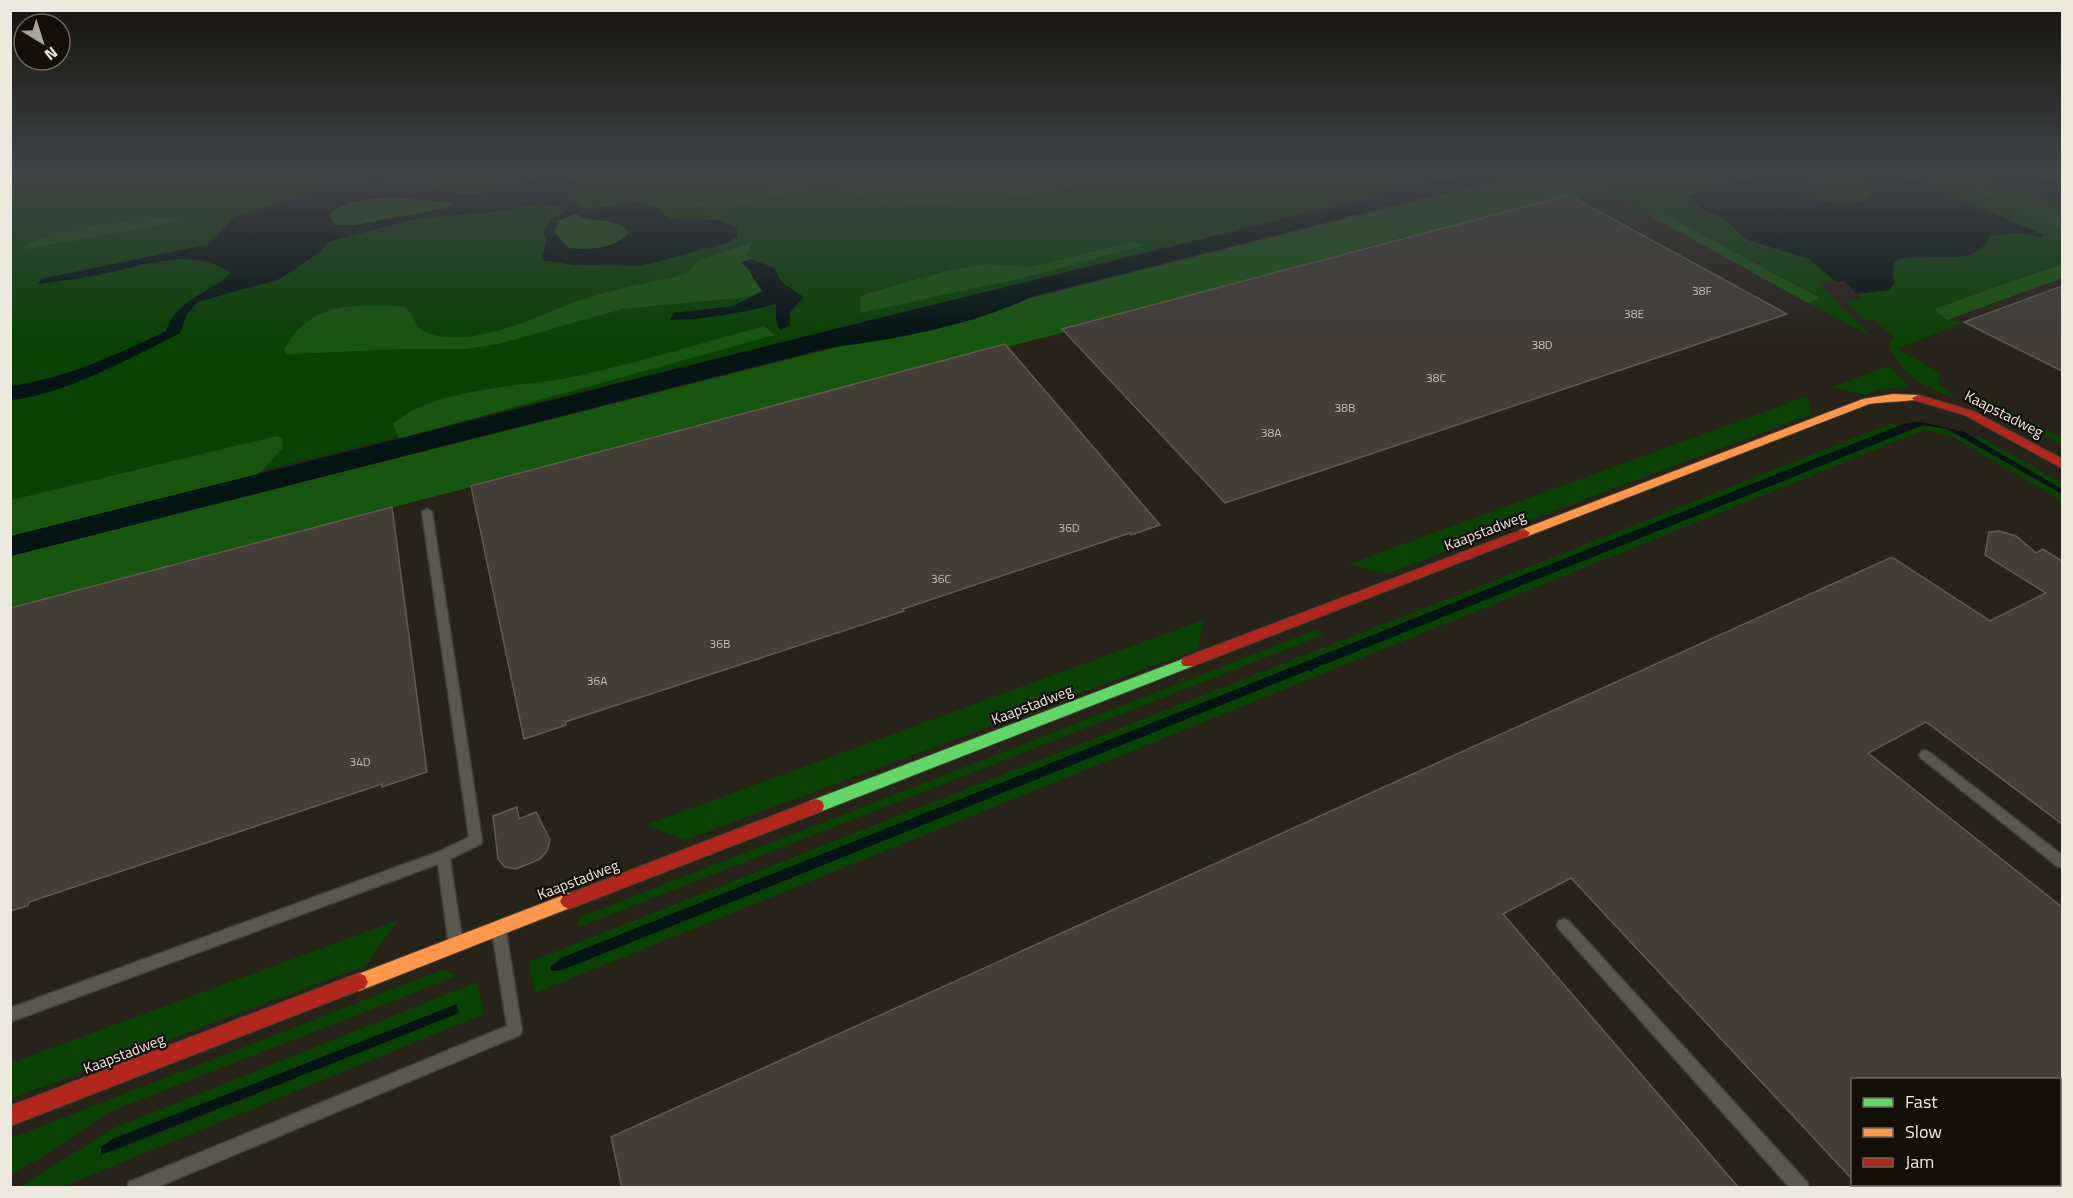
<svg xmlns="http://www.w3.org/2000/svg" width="2073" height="1198" font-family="'Titillium Web',sans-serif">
<rect width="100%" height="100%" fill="#272318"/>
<g fill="#0a4105" fill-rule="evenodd">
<path d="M11,173H1465L11,533Z"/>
<path d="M1674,173H1766L1691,195L1800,257L1809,259L1835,281H1817L1871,336L1808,303L1819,297L1663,213L1647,214L1604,191Z"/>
<path d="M1819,173H1859L1884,186L1873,188V195C1850,213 1825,201 1801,193L1814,188L1791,181Z"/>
<path d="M1897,173H1928L2062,228V264L1935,309L1947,320L1964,322L1897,349L1941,373L1938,378L1940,385L1955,396L1953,397C1928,389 1892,371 1890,341L1894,337L1875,321L1864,320L1845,301L1863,300L1857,294C1870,293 1884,285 1891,272C1894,267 1892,264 1898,259L1972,255L1990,236L2018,233L2040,237Z"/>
<path d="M1953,173H1984L2062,204V217Z"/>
<path d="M1888,366L1910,387L1879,389L1864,395L1832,387Z"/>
<path d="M1807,396L1812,414L1386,574L1349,564Z"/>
<path d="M1990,400L2062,438V445L1987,404L1986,401Z"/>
<path d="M1892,423L1897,426L1899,433C1934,421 1939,425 1971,441L1978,436L2062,483V501L1953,437L1924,430L535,993L529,962Z"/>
<path d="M1203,620L1198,649L685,840L646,825Z"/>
<path d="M1318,629L1323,635L579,927L578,918Z"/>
<path d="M398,920L365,966L11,1099V1063Z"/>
<path d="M444,969L457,976L109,1112L41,1158L11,1173V1138Z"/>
<path d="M477,982L484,1014L62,1187L18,1188L114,1128ZM457,1005L458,1013L112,1152L107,1145L113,1138Z"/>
</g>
<g fill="#175510">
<path d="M1054,173H1141C1059,190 974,209 889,207C870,206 864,196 847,192C833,189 817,190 802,191C774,193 718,224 693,202L734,200L770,184L795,185L844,176L916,185Z"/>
<path d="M1526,173H1674L11,607L10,556Z"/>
<path d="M1928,173H1953L2062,217V228Z"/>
<path d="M400,198L455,203L447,208L355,225H336L330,218L331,213C348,198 378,198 400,198Z"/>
<path d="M1662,213L1820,298L1808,303L1647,214Z"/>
<path d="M576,214C593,225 615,215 629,232C616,250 587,250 568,248L554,231L558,225L556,221Z"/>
<path d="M185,217L162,225L26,249L23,247C58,225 143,219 185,217Z"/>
<path d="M1134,241L1143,246L1025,277L861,313L860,296L949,270L986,264L1030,267Z"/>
<path d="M752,242L747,256L752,259L741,262L752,271L753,278L764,290L747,297L622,309L499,344L466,349H403L295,354H286L284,349C312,300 353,305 403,306C415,313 414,330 430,334C483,348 536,314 585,299C618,288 653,282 687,274L696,262Z"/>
<path d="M2062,264V278L1947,320L1934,309Z"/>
<path d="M764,326L775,335L399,439L393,424C435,386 523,388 577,376C640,362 702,343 764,326Z"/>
<path d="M277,436L283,439L282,449L258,474L11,536V500Z"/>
</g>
<g fill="#041413" fill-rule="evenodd">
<path d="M545,173L573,175L577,185L565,194L579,206L589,209L637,202L656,207L671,219L722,220L737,229V237L727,243L641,266L574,265L542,260L546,240L543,230L553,218L563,212L557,206L538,204L495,212L420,218L328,242L320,252L280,279L198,302L187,314L180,333C132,357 64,395 11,400V386C66,378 116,355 166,331C177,299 208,294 231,273C193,247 148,264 107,273C84,278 61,281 38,284L41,279L210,244L234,217L331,187L379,183L459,194H482L525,183ZM400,198L455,203L447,208L355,225H336L330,218L331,213C348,198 378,198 400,198ZM576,214C592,225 615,215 629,232C616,250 587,250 568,248L554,231L558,225L556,221Z"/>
<path d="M1473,173H1521L1034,296C970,326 898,339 828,348L11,556V536L867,321Z"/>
<path d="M1768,173H1819L1791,180L1814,188L1802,194C1826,201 1850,213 1873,195V188L1883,186L1859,173H1899L2044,235L2041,237L2018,233L1990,236C1975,271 1927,250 1898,259C1890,266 1892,273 1895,283L1889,290L1857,294L1844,281H1835L1809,259L1747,240L1722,217L1701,209L1689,196Z"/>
<path d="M1986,173H2030L2062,185V203Z"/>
<path d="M752,259L774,268L781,282L804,297L790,312V325L780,330L776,321V304C741,313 706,319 670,320L674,313L733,306L763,291C753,281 752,270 741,262Z"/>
<path d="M1922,422L1964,432L2062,489V494L1947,429L1923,425L1313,669L1312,672L1309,670L562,970L551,971L550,967L561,958L1797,466L1906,423Z"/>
<path d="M457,1004L459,1013L101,1155V1147L113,1139Z"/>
</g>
<g fill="#433e36" stroke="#615b52" stroke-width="1.5">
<path d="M1569,195L1787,314L1225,503L1062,329Z"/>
<path d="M2062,286V371L1964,322Z"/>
<path d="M1005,344L1160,525L1131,535L1130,533L903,609L904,611L565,722L566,725L524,739L471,486Z"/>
<path d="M392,507L427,772L382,787V784L29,902L28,906L10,911V608Z"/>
<path d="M1999,531L2016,536L2036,553L2043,549L2062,561V824L1926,722L1868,753L2062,907V1080H1852V1179L1571,878L1503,914L1739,1188H622L611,1137L1892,557L1990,621L2046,593L1985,555L1989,532Z"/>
<path d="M517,807L519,819L536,812L550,840L547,851L540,859L516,869L505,867L498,859L493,816Z"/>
</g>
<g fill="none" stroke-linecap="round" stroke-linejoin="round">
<defs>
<g id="lane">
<path d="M427,509L432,512L482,840L481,844L450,859L462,939L460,943L455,945L450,943L448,939L438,864L10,1022V1008L438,852L469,837L422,512Z"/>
<path d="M1925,750L1929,752L2062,855V867L2057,866L1921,758L1919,755L1921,752Z"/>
<path d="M1564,919L1569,921L1807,1182L1809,1188H1790L1559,929L1557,925L1559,921Z"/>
<path d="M499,926L504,928L506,932L522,1030L520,1035L155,1188H127L129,1182L507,1026L492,932L494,928Z"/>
</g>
<g id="fast">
<path d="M2049,173H2062V178L2050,175Z"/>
<path d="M1188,657L1193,658L1195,662L1193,666L822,811L816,813L810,811L808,806L810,801Z"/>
</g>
<g id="slow">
<path d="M1893,394L1918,395L1924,398C1919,401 1880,402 1869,404L1528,536L1524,537L1518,533L1520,530L1863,399Z"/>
<path d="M569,893L575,896L578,901L575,906L359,991L353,988L350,982L353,976Z"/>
</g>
<g id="jam">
<path d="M1918,395L1973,411L2062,459V468L1965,415L1914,400L1912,398Z"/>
<path d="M1524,529L1530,533L1528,536L1193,666H1183L1181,662L1183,658Z"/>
<path d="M816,799L822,801L824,806L822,811L569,909L563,906L560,901L563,896Z"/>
<path d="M359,973L365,976L368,982L365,988L10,1126V1106Z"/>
</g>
</defs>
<use href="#lane" stroke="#444038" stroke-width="3"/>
<use href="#fast" stroke="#444038" stroke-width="2"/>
<use href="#slow" stroke="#444038" stroke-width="2"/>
<use href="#jam" stroke="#444038" stroke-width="2"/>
<use href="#lane" fill="#5a574f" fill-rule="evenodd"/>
<use href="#fast" fill="#63d668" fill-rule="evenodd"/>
<use href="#slow" fill="#ff974d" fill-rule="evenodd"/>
<use href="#jam" fill="#b3261e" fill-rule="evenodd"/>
</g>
<linearGradient id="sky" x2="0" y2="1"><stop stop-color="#15130d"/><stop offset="0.51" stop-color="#414548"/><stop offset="1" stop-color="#414548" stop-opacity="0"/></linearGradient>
<rect width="2073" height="340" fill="url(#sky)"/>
<g text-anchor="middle" stroke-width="4.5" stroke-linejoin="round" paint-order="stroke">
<g font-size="12" fill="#c3beb3">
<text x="1702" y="295">38F</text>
<text x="1634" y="318">38E</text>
<text x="1542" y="349">38D</text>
<text x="1436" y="382">38C</text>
<text x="1345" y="412">38B</text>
<text x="1271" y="437">38A</text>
<text x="1069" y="532">36D</text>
<text x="941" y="583">36C</text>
<text x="720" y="648">36B</text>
<text x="597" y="685">36A</text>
<text x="360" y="766">34D</text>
</g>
<g font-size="15" fill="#eee9dd" stroke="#130f07">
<text transform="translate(2004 414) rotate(27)" y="5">Kaapstadweg</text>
<text transform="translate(1485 531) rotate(-21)" y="5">Kaapstadweg</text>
<text transform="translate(1032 705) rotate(-21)" y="5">Kaapstadweg</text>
<text transform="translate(578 880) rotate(-21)" y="5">Kaapstadweg</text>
<text transform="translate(124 1054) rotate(-21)" y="5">Kaapstadweg</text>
</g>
</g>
<rect width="2073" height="1198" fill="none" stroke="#eee9dd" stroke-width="24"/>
<rect x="1851" y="1078" width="210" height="108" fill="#130f07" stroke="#6b665d" stroke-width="1.5"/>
<rect x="1863" y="1098" width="30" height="9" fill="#63d668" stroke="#6b665d" stroke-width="1.5"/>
<text x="1905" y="1108" font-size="18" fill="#eee9dd">Fast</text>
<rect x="1863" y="1128" width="30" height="9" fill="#ff974d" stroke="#6b665d" stroke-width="1.5"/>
<text x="1905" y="1138" font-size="18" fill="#eee9dd">Slow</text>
<rect x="1863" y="1158" width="30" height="9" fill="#b3261e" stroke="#6b665d" stroke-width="1.5"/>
<text x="1905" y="1168" font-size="18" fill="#eee9dd">Jam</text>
<g transform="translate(42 42) rotate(142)"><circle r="28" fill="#130f07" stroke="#6b665d" stroke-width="1.5"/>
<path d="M0-4.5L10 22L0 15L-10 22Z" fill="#a8a498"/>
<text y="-9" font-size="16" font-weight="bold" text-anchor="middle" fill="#eee9dd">N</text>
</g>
</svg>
